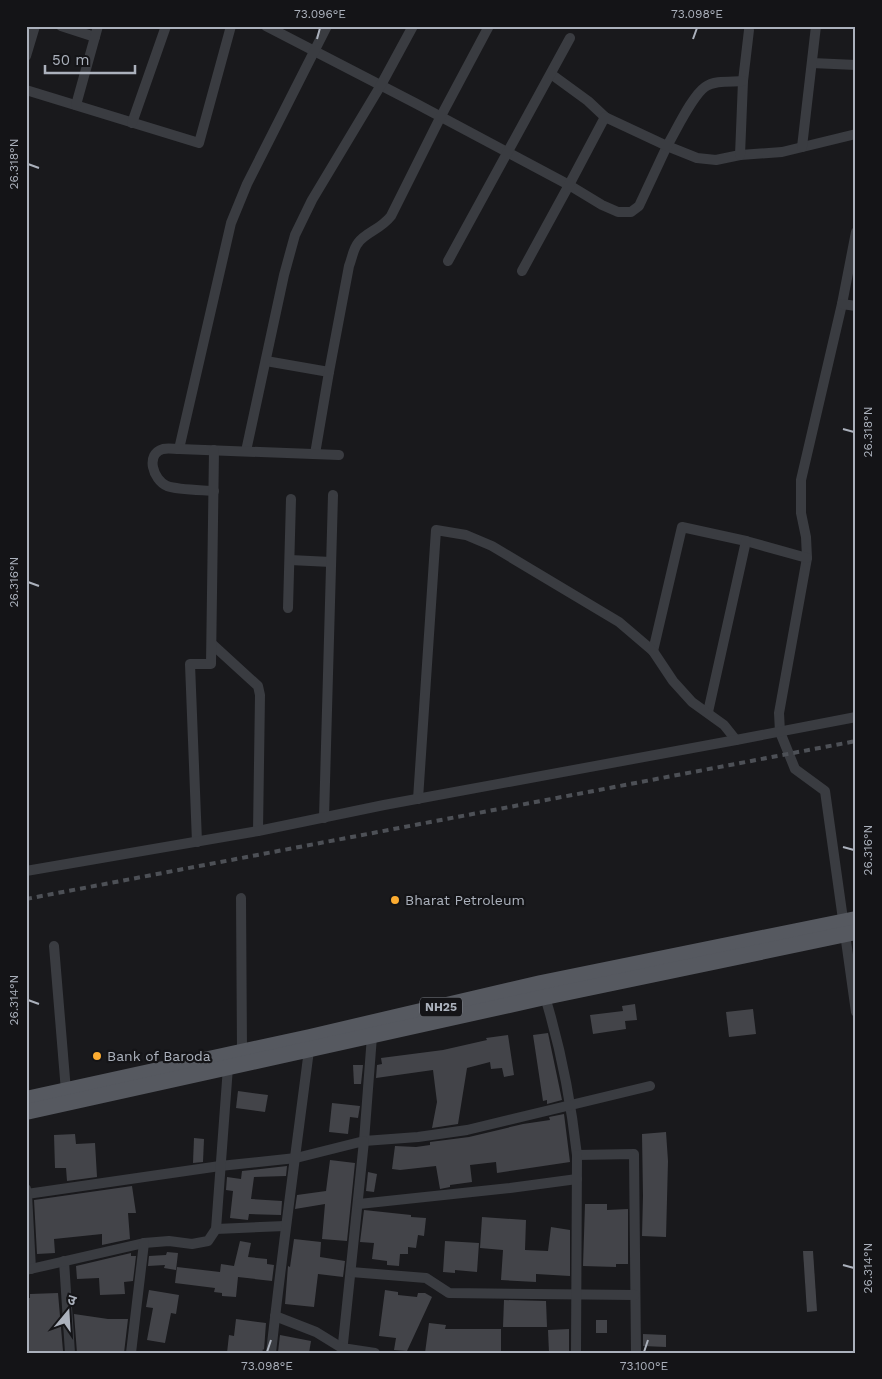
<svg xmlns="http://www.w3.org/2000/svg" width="882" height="1379" font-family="'Work Sans','Noto Sans Devanagari',sans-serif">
<rect width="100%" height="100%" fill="#19191c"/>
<g fill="#434449">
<path d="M635,1004L637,1020L625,1021L626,1029L593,1034L590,1015L623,1011L622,1006Z"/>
<path d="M753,1009L756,1034L729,1037L726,1012Z"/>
<path d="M548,1033L562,1100L547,1104V1100L543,1101L533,1035Z"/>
<path d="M508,1035L514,1075L504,1077L502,1068L491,1069L490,1062L467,1068L458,1124L432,1128L437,1102L433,1070L376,1078L377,1065L382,1064L381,1058L443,1050L487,1040L486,1038Z"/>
<path d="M353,1065H363L361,1084H354Z"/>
<path d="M238,1091L268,1095L265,1112L236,1108Z"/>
<path d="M332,1103L360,1106L358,1118L350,1117L348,1134L329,1132Z"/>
<path d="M564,1114L570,1162L497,1173L496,1162L470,1165L472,1182L450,1185V1187L440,1189L436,1166L400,1170L392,1169L395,1146L416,1147L430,1145V1142L469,1137L523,1124L550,1120L549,1117Z"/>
<path d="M666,1132L668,1161L666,1237L642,1236L643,1196L642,1134Z"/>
<path d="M75,1134L76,1144L95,1143L97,1177L67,1181L66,1168H55L54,1135Z"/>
<path d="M194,1138L204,1139L203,1162L193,1163Z"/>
<path d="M330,1160L355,1163L347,1241L322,1239L325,1204L295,1209L297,1195L326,1191Z"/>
<path d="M287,1166L286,1176L254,1177L251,1199L282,1201L281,1215L249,1214L248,1220L230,1218L233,1191L226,1190L227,1177L241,1179L242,1171Z"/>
<path d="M368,1172L377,1174L374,1192L366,1191Z"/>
<path d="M132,1186L136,1213H128L130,1239L102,1245V1234L54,1239L55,1253L37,1254L34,1200Z"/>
<path d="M585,1204H607V1210L628,1209V1264H616V1267L583,1266Z"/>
<path d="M364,1210L411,1215V1217L426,1218L424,1236L418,1235L416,1248L408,1247V1254H400L399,1266L387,1265V1261L372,1259L374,1243L360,1242Z"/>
<path d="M482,1217L526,1220L525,1250L548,1251L551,1227L570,1230V1276L536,1274V1282L501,1280L503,1250L480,1248Z"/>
<path d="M294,1239L321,1242L320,1257L345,1261L343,1277L318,1274L314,1307L285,1304L288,1266L290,1267Z"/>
<path d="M240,1241L251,1243L248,1257L267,1259V1264L274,1265L272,1281L238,1277L236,1297L222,1296V1293L214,1292L215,1288L175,1283L177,1267L220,1272L221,1264L234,1266Z"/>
<path d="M445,1241L479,1243L477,1272L455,1270V1273L443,1272Z"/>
<path d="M803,1251H813L817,1311L807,1312Z"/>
<path d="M167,1252L178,1253L176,1270L164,1268L165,1265L148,1266L149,1256L166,1255Z"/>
<path d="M131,1253V1256H136L133,1281L124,1282L125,1294L100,1295L99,1278L77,1279L76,1266Z"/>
<path d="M149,1290L179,1295L176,1314L171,1313L165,1343L147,1340L153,1308L146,1307Z"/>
<path d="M385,1290L398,1292V1295L417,1297L418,1293H425L432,1297L407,1351L394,1350L396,1338L379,1336Z"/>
<path d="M58,1293L63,1351H26V1298H30V1294Z"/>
<path d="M504,1300L546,1301L547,1327H503Z"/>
<path d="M74,1314L108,1319H128L124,1353H77Z"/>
<path d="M236,1319L266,1323L264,1350L263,1349L262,1353H227L229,1335L234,1336Z"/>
<rect x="596" y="1320" width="11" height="13"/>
<path d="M429,1323L446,1325L445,1329H501V1353H425Z"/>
<path d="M569,1329V1353H549L548,1330Z"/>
<path d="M643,1334L666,1335V1347L643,1346Z"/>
<path d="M280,1335L311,1341L309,1353L278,1352Z"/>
</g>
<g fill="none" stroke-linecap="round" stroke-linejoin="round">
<g stroke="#3a3c41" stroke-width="10">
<path d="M61,26L95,37"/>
<path d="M266,26L415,103L569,185L602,205L618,212H631L639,206L667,146L697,158L716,160L740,155L782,152L856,134"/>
<path d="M26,56L35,26"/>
<path d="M812,63L856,65"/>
<path d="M551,74L588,101L605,117"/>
<path d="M26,90L199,143L231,26"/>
<path d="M76,105L98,26"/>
<path d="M132,123L166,26"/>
<path d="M802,147L816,26"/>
<path d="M740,155L743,81L749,30"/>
<path d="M856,232L842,304L801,480V513L806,537L807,558L779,713L780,732L795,769L825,791L856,1012"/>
<path d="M448,261L570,38"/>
<path d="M522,271L569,185L605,117L667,146C676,131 692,96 705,87C715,80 731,82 743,81"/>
<path d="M842,304L856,306"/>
<path d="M266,361L329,372"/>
<path d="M179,449L231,223L247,184L327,26"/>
<path d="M246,451L284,275L295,235L312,200L381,85L413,26"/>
<path d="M315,454L329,372L349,266C352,259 353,249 358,243C366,232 380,230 391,216L441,116L489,26"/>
<path d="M214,491C201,490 178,490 167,486C153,480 145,454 163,449C168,448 174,449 179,449L339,455"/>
<path d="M290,560L331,562"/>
<path d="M288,608L291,499"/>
<path d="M212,644L258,686L260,695L258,831"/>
<path d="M653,651L682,527L746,541L807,558"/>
<path d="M708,712L746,541"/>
<path d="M418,799L436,530L466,535L492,546L619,622L653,651L673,681L692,702L724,725L736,740"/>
<path d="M324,818L333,495"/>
<path d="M197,842L190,664H211L214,450"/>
<path d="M26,871L258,831L384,805L736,740L856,717"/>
<path d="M241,898L242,1050"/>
<path d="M54,946L66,1091"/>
<path d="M545,997C561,1049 571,1102 577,1155L634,1154L636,1353"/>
<path d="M372,1036L364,1141L418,1137L467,1130L650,1086"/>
<path d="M26,1189L27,1194L220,1166L296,1158L364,1141L342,1353"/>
<path d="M27,1194L31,1269"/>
<path d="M359,1204L510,1188L577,1179"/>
<path d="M216,1229L285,1226"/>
<path d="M64,1261L70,1353"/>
<path d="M26,1270L144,1243L169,1241L192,1244L208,1241L216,1229L228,1067"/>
<path d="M351,1272L426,1278L449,1293L635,1295"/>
<path d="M275,1316L316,1332L342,1348L375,1353"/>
<path d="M131,1353L144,1243"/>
<path d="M271,1353C282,1252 296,1151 309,1050"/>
<path d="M576,1353L577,1155"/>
</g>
<g stroke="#565960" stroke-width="16">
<path d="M26,1099L310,1037L541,983L856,919"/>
<path d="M26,1112L545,997L856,932"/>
</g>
<path stroke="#4d5056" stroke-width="4" stroke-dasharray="6 5" stroke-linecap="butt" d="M26,899L856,741"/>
</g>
<path fill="none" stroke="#abb1bc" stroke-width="2" d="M317,39L320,28M693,39L697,28M28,164L39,168M843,429L854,432M28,582L39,586M843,847L854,850M28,1000L39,1004M843,1265L854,1268M267,1352L271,1340M644,1352L648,1340"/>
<g fill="#fcac31" stroke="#141417" stroke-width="2">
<circle cx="395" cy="900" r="5"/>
<circle cx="97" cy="1056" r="5"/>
</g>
<g text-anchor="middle" stroke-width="4.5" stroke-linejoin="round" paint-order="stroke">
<rect fill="#141417" stroke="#7e828a" stroke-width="1" x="420" y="997.5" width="42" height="19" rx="4"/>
<g font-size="12" font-weight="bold" fill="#abb1bc">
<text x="441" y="1011">NH25</text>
</g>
<g font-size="14" fill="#abb1bc" stroke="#141417" text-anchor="start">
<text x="405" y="905">Bharat Petroleum</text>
<text x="107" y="1061">Bank of Baroda</text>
</g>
</g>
<rect width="882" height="1379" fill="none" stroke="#141417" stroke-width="55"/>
<g transform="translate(68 1312) rotate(18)" stroke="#141417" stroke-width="4" paint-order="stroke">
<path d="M0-4L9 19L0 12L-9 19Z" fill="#abb1bc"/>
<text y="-8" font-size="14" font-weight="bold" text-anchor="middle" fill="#abb1bc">उ</text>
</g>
<path d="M45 65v8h90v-8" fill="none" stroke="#abb1bc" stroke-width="2.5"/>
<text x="52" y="65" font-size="15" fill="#abb1bc" stroke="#141417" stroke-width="4" paint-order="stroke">50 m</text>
<rect x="28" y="28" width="826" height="1324" fill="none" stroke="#abb1bc" stroke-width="2"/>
<g font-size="12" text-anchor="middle" fill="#abb1bc">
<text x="320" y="18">73.096°E</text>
<text x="697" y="18">73.098°E</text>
<text transform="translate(14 164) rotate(-90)" y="4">26.318°N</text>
<text transform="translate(868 432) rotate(-90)" y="4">26.318°N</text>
<text transform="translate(14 582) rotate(-90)" y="4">26.316°N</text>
<text transform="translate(868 850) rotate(-90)" y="4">26.316°N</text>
<text transform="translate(14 1000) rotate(-90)" y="4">26.314°N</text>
<text transform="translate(868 1268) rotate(-90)" y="4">26.314°N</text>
<text x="267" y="1370">73.098°E</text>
<text x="644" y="1370">73.100°E</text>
</g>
</svg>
